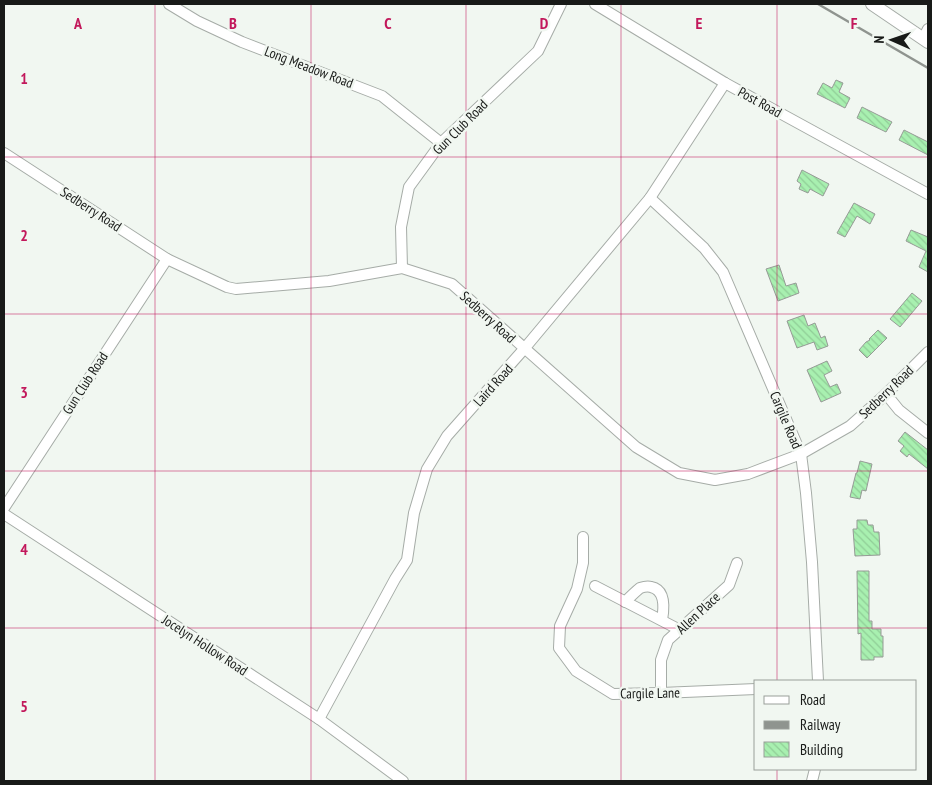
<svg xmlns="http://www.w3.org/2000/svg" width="932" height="785" font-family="'PT Sans Narrow',sans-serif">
<defs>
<pattern id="building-back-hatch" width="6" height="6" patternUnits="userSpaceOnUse" patternTransform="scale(1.25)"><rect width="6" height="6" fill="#a8f0b0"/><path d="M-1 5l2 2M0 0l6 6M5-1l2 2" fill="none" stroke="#90cd97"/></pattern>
</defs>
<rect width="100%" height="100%" fill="#f1f7f1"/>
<g fill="url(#building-back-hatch)" stroke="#969b96">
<path d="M836,80L843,83L839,92L850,98L845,108L817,94L823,83L832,88Z"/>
<path d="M862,107L892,122L886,132L857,118Z"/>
<path d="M904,130L928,142V155L899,140Z"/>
<path d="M802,170L829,184L823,196L810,189L808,193L799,189L801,184L797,181Z"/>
<path d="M854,203L875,214L870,224L857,216L845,237L837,233Z"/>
<path d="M911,230L928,237V272L919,267L926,251L906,241Z"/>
<path d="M779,265L786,286L796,283L799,293L778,301L766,269Z"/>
<path d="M912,293L922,301L900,327L890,319Z"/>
<path d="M804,315L808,326L815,323L821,338L825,336L828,346L817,350L814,342L797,348L787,321Z"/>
<path d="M878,330L887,338L867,358L859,350L866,342L870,340L869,339Z"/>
<path d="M827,361L832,371L824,375L830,387L837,384L841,393L821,402L807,370Z"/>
<path d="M905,432L928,450V469L909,454L907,457L900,451L904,446L898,441Z"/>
<path d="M860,461L872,464L866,491L862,490L860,499L850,497L856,473H857Z"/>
<path d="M857,520H867L868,525H873L874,532H879L880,555L855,556L853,529H857Z"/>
<path d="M857,571H869V621H872V629H881V636H883V657H874V660H861V633L858,634Z"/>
</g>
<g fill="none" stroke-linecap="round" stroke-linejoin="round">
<defs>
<g id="minor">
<path d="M169,4L197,21L242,42L382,96L441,143"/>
<path d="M595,4L725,83L928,194"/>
<path d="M923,39L928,29"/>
<path d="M4,153L167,259L227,287L236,289L329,281L402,268L452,284L636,447L679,473L715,480L748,474L801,454L850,426L886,394L928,352"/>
<path d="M650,198L704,248L723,272L801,454L806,493L812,562L818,681"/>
<path d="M402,268L401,227L409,187L441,143L538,51L561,4"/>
<path d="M886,394L899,410L928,433"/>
<path d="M4,508L167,259"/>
<path d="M4,514L319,719L403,781"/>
<path d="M583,537V563L577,589L560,626L559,648L576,671L613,694L661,693L756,689"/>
<path d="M595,586L680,630"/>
<path d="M625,602C630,597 635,592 640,588C643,587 648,586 651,587C666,590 664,609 662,620"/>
<path d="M661,693V660L668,640L729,585L737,563"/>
<path d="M319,719L395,579L407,560L414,513L427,469L447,436L524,349L650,198L725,83"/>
<path d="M812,781L815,769"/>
</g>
<path id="major" d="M872,4L928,42"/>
</defs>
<use href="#minor" stroke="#a6aca7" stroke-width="12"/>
<use href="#major" stroke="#a6aca7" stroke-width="14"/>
<use href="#minor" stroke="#fff" stroke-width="10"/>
<use href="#major" stroke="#fff" stroke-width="12"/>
<path stroke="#8f948f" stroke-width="2.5" d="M818,4L928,68"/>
</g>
<path fill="none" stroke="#c2185b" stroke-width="1" stroke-opacity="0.55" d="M155,4V781M311,4V781M466,4V781M621,4V781M777,4V681M4,157H928M4,314H928M4,471H928M4,628H928M777,769V781"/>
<g text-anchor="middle" stroke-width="5" stroke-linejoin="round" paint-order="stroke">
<g font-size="14" fill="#181a18" stroke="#f1f7f1">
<text transform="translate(309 67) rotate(21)" y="5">Long Meadow Road</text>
<text transform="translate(760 102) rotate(29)" y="5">Post Road</text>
<text transform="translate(460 127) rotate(-45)" y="5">Gun Club Road</text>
<text transform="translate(91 209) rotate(33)" y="5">Sedberry Road</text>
<text transform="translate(488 317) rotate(42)" y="5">Sedberry Road</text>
<text transform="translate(85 383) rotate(-57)" y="5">Gun Club Road</text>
<text transform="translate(493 385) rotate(-48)" y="5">Laird Road</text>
<text transform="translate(886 392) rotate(-44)" y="5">Sedberry Road</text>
<text transform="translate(786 420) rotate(67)" y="5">Cargile Road</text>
<text transform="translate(698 613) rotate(-43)" y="5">Allen Place</text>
<text transform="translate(205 645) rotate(33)" y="5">Jocelyn Hollow Road</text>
<text transform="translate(650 693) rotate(-1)" y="5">Cargile Lane</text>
</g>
</g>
<g font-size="16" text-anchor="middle" font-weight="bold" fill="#c2185b" stroke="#f1f7f1" stroke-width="5" stroke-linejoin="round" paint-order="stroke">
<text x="78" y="29">A</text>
<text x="233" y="29">B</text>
<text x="388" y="29">C</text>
<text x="544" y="29">D</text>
<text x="699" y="29">E</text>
<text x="854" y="29">F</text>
<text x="24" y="84">1</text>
<text x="24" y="241">2</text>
<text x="24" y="398">3</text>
<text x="24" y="555">4</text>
<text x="24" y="712">5</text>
</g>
<rect width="932" height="785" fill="none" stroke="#181a18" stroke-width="10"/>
<rect x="754" y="680" width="162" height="90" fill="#f1f7f1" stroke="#9a9f9a"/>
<rect x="764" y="696" width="25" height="8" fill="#ffffff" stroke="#9a9f9a"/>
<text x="800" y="705" font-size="15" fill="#181a18">Road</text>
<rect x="764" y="721" width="25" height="8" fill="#8f948f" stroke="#9a9f9a"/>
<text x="800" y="730" font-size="15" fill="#181a18">Railway</text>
<rect x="764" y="742" width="25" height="15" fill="url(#building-back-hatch)" stroke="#9a9f9a"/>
<text x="800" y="755" font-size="15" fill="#181a18">Building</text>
<g transform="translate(892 40) rotate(272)" stroke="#f1f7f1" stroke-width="4" paint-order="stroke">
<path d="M0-4L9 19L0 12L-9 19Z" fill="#181a18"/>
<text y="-8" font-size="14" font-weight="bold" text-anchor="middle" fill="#181a18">N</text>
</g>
</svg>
